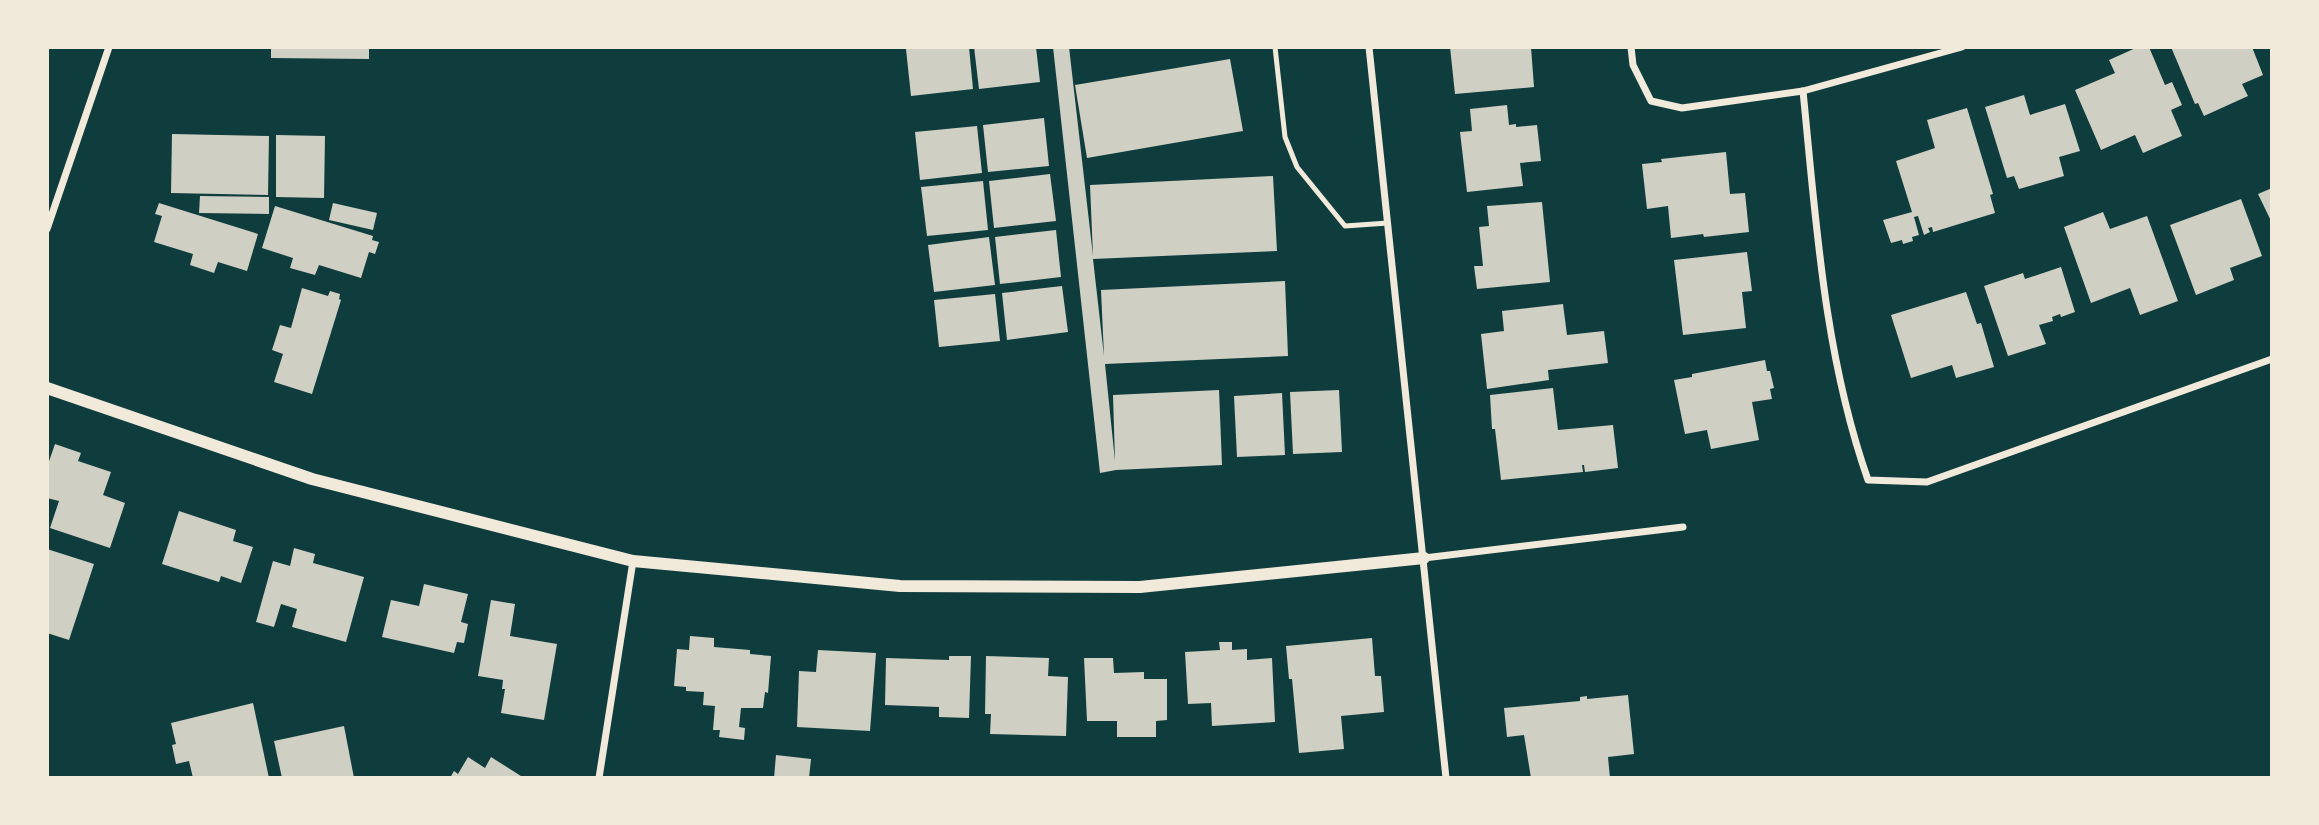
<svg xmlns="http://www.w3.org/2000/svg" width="2319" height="825" font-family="'Times New Roman',serif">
<rect width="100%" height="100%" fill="#0f3d3e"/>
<g fill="#cfcfc3">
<path d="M271,47H369V59L271,58Z"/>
<path d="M919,47H969L973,89L911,96L906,49Z"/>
<path d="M974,47H1036L1040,82L979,89Z"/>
<path d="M1053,47H1069L1093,256L1090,185L1273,176L1277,251L1093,259L1104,356L1101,290L1285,281L1288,356L1105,364L1115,461L1113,395L1219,390L1222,465L1116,470L1100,473Z"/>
<path d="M1450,47H1531L1534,87L1455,94Z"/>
<path d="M2138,47H2149L2165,85L2172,82L2182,105L2171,110L2182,136L2143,153L2135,135L2101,150L2075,90L2115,73L2109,60Z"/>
<path d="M2171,47H2252L2263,75L2242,84L2248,96L2204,116L2198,103L2195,104Z"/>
<path d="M1230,59L1243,131L1087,158L1075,85Z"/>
<path d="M2024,95L2030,115L2065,104L2080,151L2059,157L2064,176L2019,189L2014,176L2007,178L1985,107Z"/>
<path d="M1507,105L1509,125L1516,124V127L1537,125L1541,161L1520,163L1523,186L1467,192L1460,132L1472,131L1470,109Z"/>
<path d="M1967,108L1993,194L1990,195L1995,213L1933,232L1932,227L1928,228L1930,232L1924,235L1918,216L1914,217L1919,235L1912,237L1913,241L1903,244L1902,240L1891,243L1883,220L1912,212L1896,161L1935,148L1927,120Z"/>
<path d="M1044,118L1049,166L988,172L983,125Z"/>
<path d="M977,126L982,173L920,180L915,132Z"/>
<path d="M172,134L269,136L268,195L171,193Z"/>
<path d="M276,135L325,136L324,198L276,197Z"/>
<path d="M1726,152L1730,194L1745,193L1749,232L1704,237L1703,234L1671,238L1668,206L1647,209L1642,164L1662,162L1661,159Z"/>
<path d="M1050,174L1056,221L994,228L989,181Z"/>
<path d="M983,181L988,230L927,236L921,187Z"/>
<path d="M2272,188V223L2258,194Z"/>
<path d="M200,196L269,197V214L199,213Z"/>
<path d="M2241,199L2262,256L2230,268L2234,280L2196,295L2170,225Z"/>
<path d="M1542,202L1550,282L1477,289L1474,266H1483L1479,227L1489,226L1487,206Z"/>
<path d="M159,203L258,234L247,271L218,262L214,273L190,265L193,254L154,242L162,216L155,214Z"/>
<path d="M333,203L377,213L373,230L329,220Z"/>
<path d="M275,206L373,236L372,240L379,242L375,254L369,252L361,278L319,265L315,275L290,268L293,258L262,248Z"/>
<path d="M2103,212L2110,229L2147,216L2178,301L2140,315L2130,288L2091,303L2064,227Z"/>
<path d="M1056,230L1061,277L1000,284L995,237Z"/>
<path d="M989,237L995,285L934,292L928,245Z"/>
<path d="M1747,252L1752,291L1742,292L1746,328L1683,335L1674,260Z"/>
<path d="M2061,267L2075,312L2061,317L2060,314L2052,317L2053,321L2039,325L2046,344L2008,356L1984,286L2023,273L2025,279Z"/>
<path d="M1062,286L1068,332L1007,340L1002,293Z"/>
<path d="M302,288L328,296L330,291L340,294L339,299L341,300L312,394L274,382L283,354L272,350L280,325L291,328Z"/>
<path d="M1966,292L1977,324L1981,323L1994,367L1956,378L1952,365L1911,378L1891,315Z"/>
<path d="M995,294L1000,341L939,347L934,300Z"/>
<path d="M1563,304L1567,335L1604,331L1608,363L1548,370L1549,380L1487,389L1481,334L1504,331L1502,311Z"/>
<path d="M1765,360L1767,371H1770L1774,388L1770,389L1772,399L1752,402L1759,440L1711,449L1707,430L1685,434L1674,380L1692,377V374Z"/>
<path d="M1553,388L1558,430L1613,425L1618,468L1585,472L1584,465H1582L1583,472L1501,480L1495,429H1492L1490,395Z"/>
<path d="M1339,390L1342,452L1293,454L1290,392Z"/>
<path d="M1282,393L1285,455L1237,457L1234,396Z"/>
<path d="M55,444L81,453L78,461L111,472L103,495L125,503L110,548L50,528L59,501L47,498V467Z"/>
<path d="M179,511L236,530L233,541L253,547L241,583L221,576L219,582L162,564Z"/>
<path d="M294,548L315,554L313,563L364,577L346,642L292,627L297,609L281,604L274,627L256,622L273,561L290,566Z"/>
<path d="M47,549L94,564L69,640L47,633Z"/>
<path d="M424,584L468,594L461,622L468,624L464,643L457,642L454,653L382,637L391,600L419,606Z"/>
<path d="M491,600L515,604L510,636L557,644L544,720L501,713L505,689H502L503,680L478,676Z"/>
<path d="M690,636L714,638V647L750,650V654L771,656L768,693L765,692L763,708H741L739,727L745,728L744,740L719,737L720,730H713L715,706L703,705L704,692L686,691V687L674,686L677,649L689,650Z"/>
<path d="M1372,638L1375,676H1381L1384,712L1341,716L1344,749L1299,753L1292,679H1289L1286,646Z"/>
<path d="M1219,642H1232V650L1247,649V660L1272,658L1275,722L1212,726L1211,703L1188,704L1185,652L1220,650Z"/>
<path d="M818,650L876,653L870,731L797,727L799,671L816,672Z"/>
<path d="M949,656H971L969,718L939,717V707L885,705L886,658L949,660Z"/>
<path d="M986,656L1049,658L1048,676L1068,677L1066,736L990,734L991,714H985Z"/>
<path d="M1084,658H1113L1114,673L1144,672V679H1167V720L1156,721V737H1117V721H1087Z"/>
<path d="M1628,695L1634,754L1608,757L1610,778H1531L1524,735L1507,737L1504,708L1580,701V697L1587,696V699Z"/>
<path d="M253,703L269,778H193L189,761L176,764L172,745L176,744L171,723Z"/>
<path d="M344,726L354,778H282L274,741Z"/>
<path d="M776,755L811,759L809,778H774Z"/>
<path d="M468,757L485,768L491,757L524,778H450L454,771L458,774Z"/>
</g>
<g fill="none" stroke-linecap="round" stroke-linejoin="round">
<path stroke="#f1e9da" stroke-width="5" d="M1275,47L1285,137L1297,167L1345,226L1388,223"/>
<g stroke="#f1e9da" stroke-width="7">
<path d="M1369,47L1446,778"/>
<path d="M1631,47L1633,65L1651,101L1682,108L1803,91L1962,47"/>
<path d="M1803,91C1816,221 1824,355 1868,480L1927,482L2272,359"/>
<path d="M47,229L109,47"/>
<path d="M1424,558L1683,527"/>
<path d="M599,778L633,561"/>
</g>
<path stroke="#f1e9da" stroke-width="12" d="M47,388L312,479L633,561L900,586L1140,587L1424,558"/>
</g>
<rect width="2319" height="825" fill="none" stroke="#f1e9da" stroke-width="98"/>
</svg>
